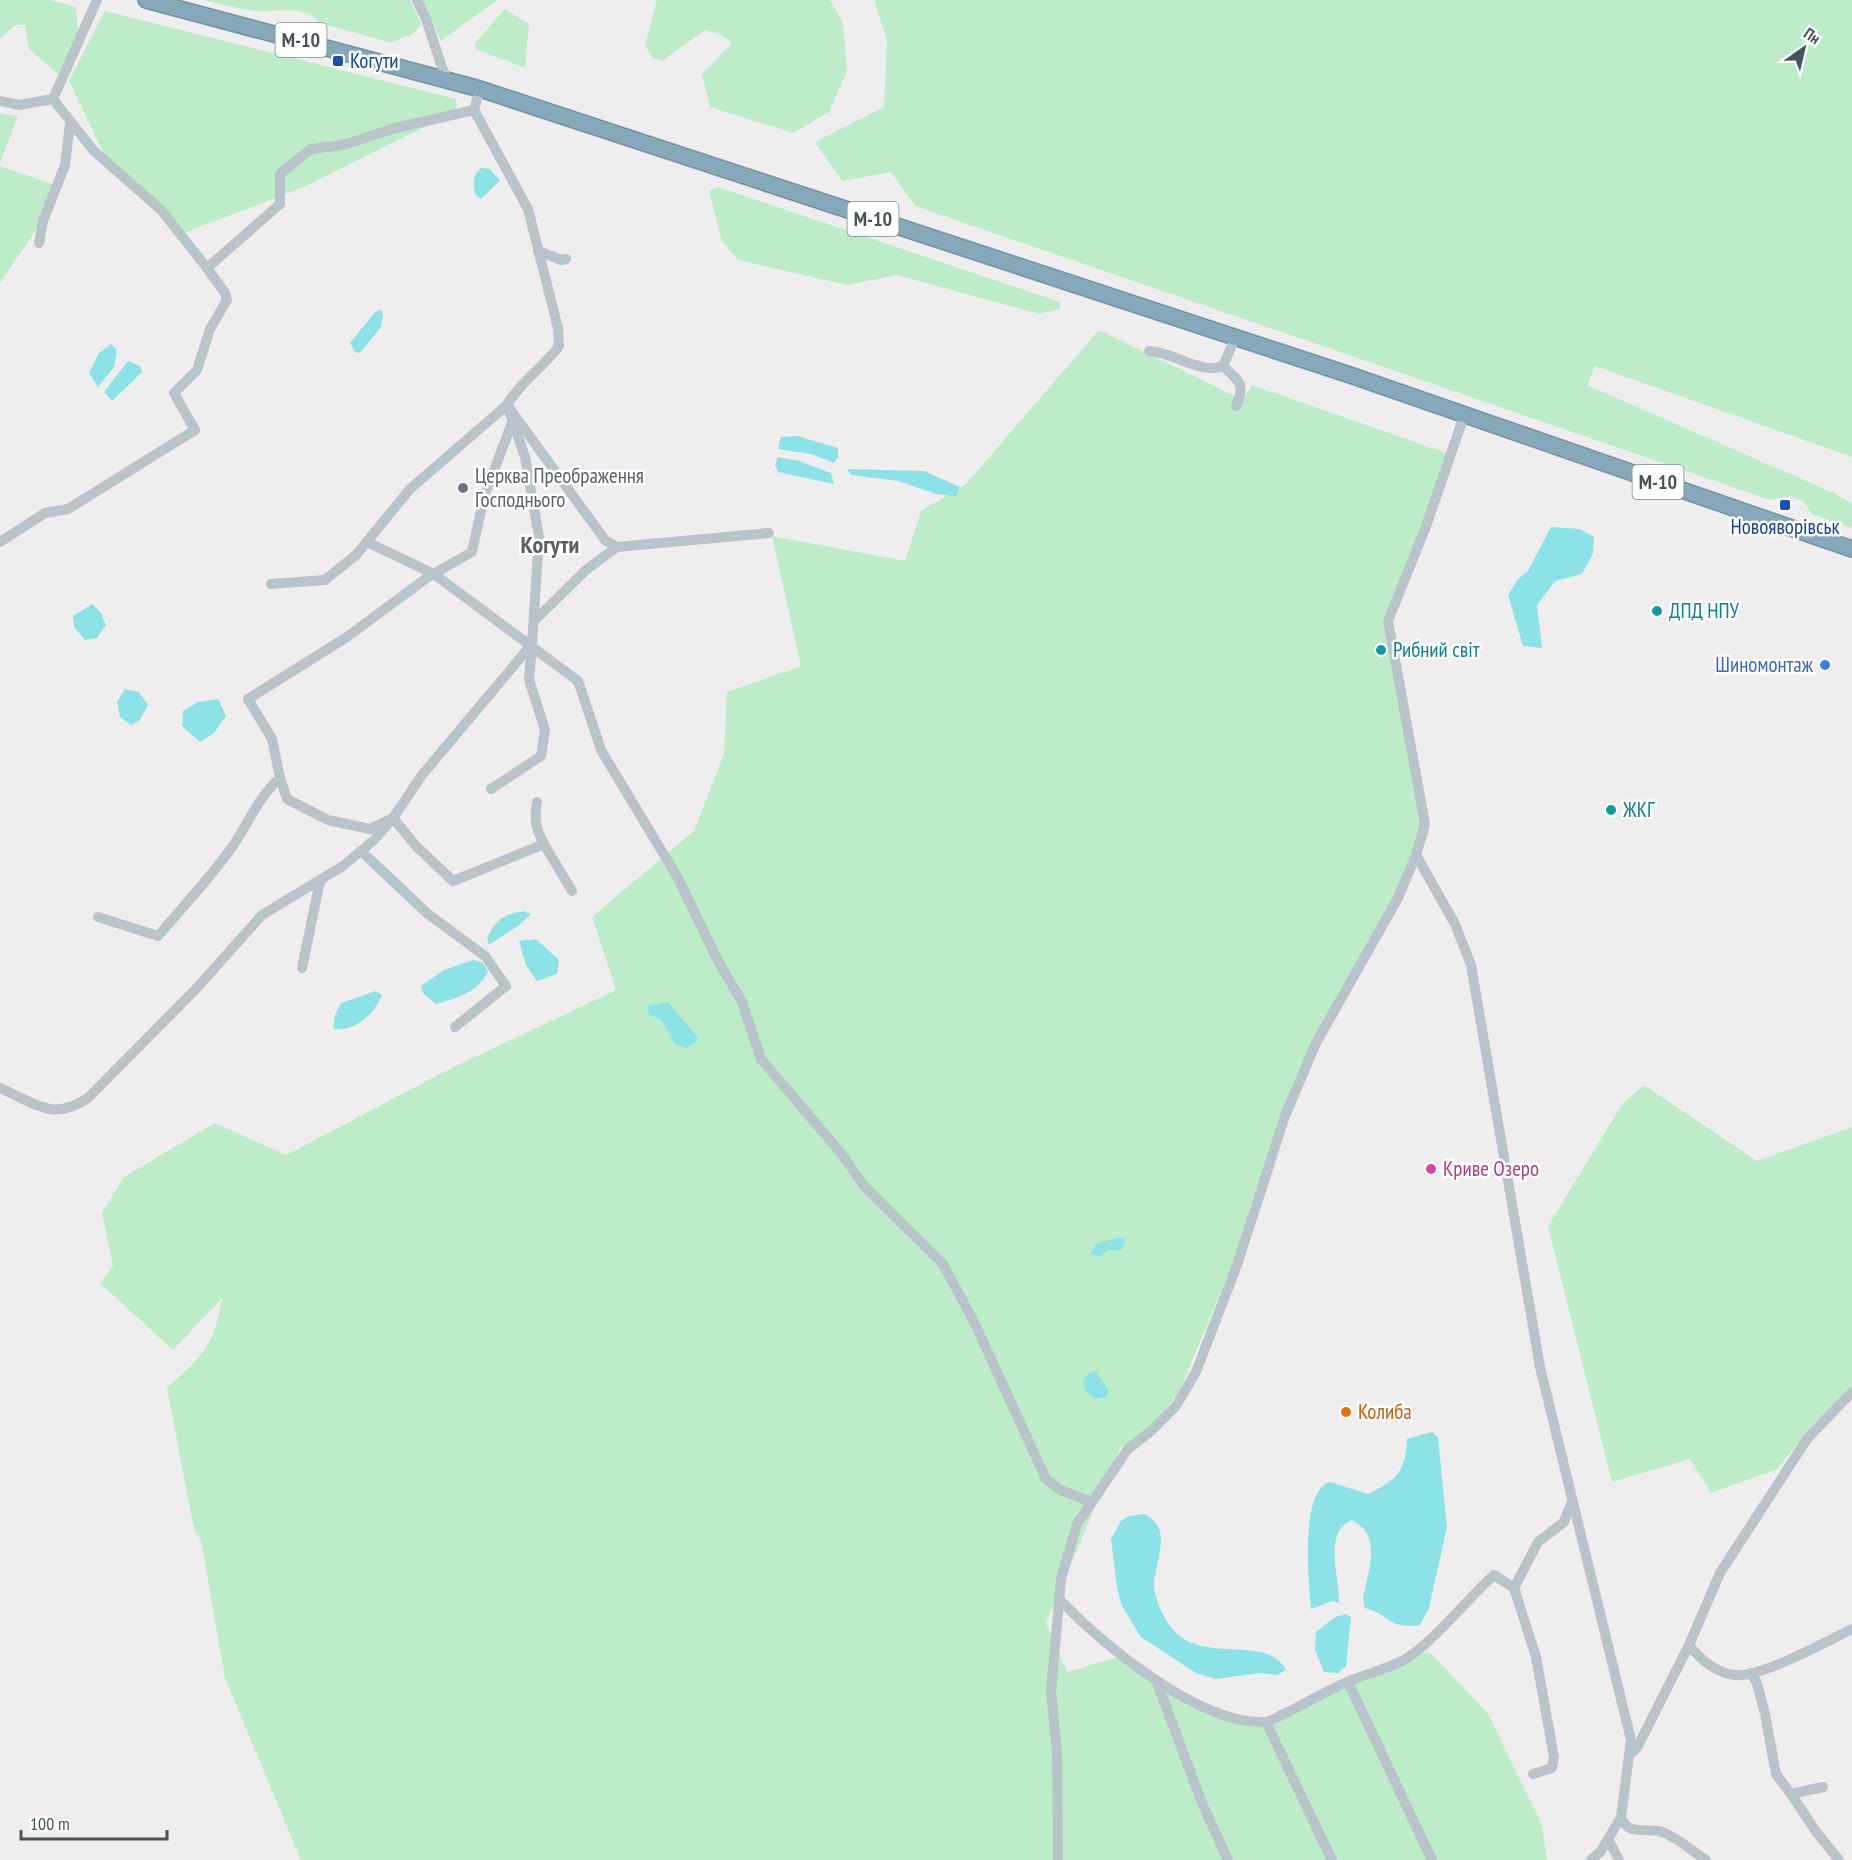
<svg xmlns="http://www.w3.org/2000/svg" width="1852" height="1860" font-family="'PT Sans Narrow',sans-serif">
<rect width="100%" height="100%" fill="#f0edee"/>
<g fill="#bcedc8">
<path d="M0,0H51L76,7L78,33L59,75L29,49L25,25H16L0,38Z"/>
<path d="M204,0H410L421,24L414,33L392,43L320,23C302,3 279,13 255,11C238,9 221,4 204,0Z"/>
<path d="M422,0H497L441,41Z"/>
<path d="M657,0H830L843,23L847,71L829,112L793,133L710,107L702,74L732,43L721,35L705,30L662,61L652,58L645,45Z"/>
<path d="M874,0H1852V457L1595,366L1587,385L1836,494L1852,504V528L1812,514L1803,501L1790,496L1770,500L915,206L891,172L842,181L815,142L884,107L887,40Z"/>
<path d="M505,9L529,24L525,68L475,49V43Z"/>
<path d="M105,11L456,99L457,111L304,187L184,233L108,162L69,81Z"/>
<path d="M0,113L18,116L0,163Z"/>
<path d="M0,166L55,185L51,208L0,283Z"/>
<path d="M718,187L1060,302V309L1039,314L897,275L847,285L738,260L722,241L709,191Z"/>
<path d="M1099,330L1243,400L1252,385L1449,454L1384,630L1429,834L1338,994L1302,1064L1252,1200L1235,1258L1179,1392C1163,1414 1144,1434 1120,1448L1046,1623L1067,1672L1119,1657L1223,1721L1271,1726L1328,1694L1427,1652L1432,1654L1488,1714L1542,1825L1547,1860H301L225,1678L201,1540L194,1530L167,1388C203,1355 214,1347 222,1298L173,1350L100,1283L113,1266L102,1213L124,1177L215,1123L286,1155L450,1069L616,990L592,917L694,831L724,754L727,692L801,666L772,536L905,561L921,511L966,484Z"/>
<path d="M1644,1085L1757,1161L1852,1127V1388L1813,1425L1777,1469L1711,1493L1690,1459L1612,1482L1548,1226L1623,1103Z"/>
</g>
<g fill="#8be3e8">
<path d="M481,168L490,169L500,181L481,199L475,194C473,183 472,175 481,168Z"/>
<path d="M381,310L383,314L381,327L360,353L355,352L350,343L375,312Z"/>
<path d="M111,344L117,350L114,367L98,387L89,373L99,353Z"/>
<path d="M128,361L140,366L142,372L112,401L104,392Z"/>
<path d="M797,436L838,448V457L834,463L811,454L778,449L781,437Z"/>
<path d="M778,457L799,461L831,473L834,484L778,472L775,465Z"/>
<path d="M847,469L924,471L960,487L956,496L936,494L898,481L851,475Z"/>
<path d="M1551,527L1580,529L1594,537L1593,554L1582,574L1555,581L1537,605L1542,648L1523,646L1508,595L1518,579L1528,571Z"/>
<path d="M92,604L101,613L106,625L97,638L85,640L74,627L73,616Z"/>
<path d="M125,689L139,692L148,705L140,720L131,725L120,717L117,702Z"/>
<path d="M218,699L226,716L214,733L200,742L182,726L183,711L198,702Z"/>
<path d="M524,911L531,914L518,926L489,945L487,938C497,919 501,915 524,911Z"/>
<path d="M536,939L559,960L557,974L537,981L526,965L519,941Z"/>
<path d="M473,960L482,962L488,971C478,993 457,998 436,1004L423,993L421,986L444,970Z"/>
<path d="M376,991L382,995C375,1014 354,1032 333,1029L335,1015L341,1003Z"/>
<path d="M668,1002L699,1039L687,1048L676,1045L661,1020L649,1014L647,1006Z"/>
<path d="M1121,1237L1126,1239L1121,1251L1109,1249L1100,1256L1090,1254L1097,1243Z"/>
<path d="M1096,1371L1109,1391L1106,1397L1095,1399L1085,1390L1083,1382L1088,1374Z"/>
<path d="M1432,1432L1438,1437L1447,1527L1429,1608L1420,1625C1389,1630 1391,1615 1365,1608L1363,1599C1368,1570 1383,1536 1352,1520C1322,1532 1340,1578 1339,1603L1333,1601L1311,1609C1309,1584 1299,1491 1330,1482L1368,1494C1397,1480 1406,1471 1407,1439Z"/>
<path d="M1144,1514C1175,1528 1154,1563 1154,1585C1154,1599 1165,1621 1174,1631C1204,1664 1268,1634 1286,1670L1277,1675L1260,1673L1216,1679L1196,1673L1141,1637L1122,1606L1117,1588L1111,1539L1121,1521L1129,1516Z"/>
<path d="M1345,1614L1351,1617L1346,1666L1338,1673L1324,1672L1315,1650L1316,1632L1335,1617Z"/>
</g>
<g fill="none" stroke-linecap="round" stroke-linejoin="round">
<defs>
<path id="highway" d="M146,0L480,89L1350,375L1852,549"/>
</defs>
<use href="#highway" stroke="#7293a6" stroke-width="18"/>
<g stroke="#b9c4ca" stroke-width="10">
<path d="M417,0L426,19L446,79"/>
<path d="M0,101L19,105L53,99L97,0"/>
<path d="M39,243L43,221L65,165L70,123"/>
<path d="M538,251L561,260L566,259"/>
<path d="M207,268L280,204V174L311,149L343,145L395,128L474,110"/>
<path d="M1235,338L1223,366C1240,382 1246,384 1236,406"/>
<path d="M1149,351C1174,352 1201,375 1223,366"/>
<path d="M0,542L45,513L68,509L195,430L174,393L197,370L210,329L227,300L225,293L207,268L161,210L93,150L53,99"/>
<path d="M367,542L434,574L578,681L601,750L678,878L717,959L742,1002L761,1059L841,1153L864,1186L943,1264L975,1324L1046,1479L1059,1489L1091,1502"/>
<path d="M271,584L325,580L356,555L410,489L507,405L605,540L617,547L769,533"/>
<path d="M534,621L586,570L617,547"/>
<path d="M280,778L287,799L328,820L370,829L393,818L416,846L453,881L544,844L572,891"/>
<path d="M491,789L541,756L545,730L529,679L532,645"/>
<path d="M537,802C534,819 536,830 544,844"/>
<path d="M361,851L428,914L485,956L506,986L455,1027"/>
<path d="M1416,855L1455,924L1471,965L1540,1367L1631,1740L1621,1817L1601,1851L1591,1860"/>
<path d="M98,917L158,936C182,908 208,880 230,850C248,825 257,798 280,778L272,739L248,699L347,637L428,577L472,552L484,497L513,420"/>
<path d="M302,968L320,881"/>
<path d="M0,1088C35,1103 52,1122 88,1098L195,990L262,915L343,866L374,840L393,818L422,775L532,644L539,537L525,457L507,405C521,381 543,368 559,346L558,328L528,209L474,110L480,89"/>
<path d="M1514,1588L1536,1657L1554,1757L1552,1768L1533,1774"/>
<path d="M1060,1600C1103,1645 1199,1724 1263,1722C1271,1722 1280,1715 1288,1712C1308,1702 1328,1690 1349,1681C1367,1674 1387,1669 1404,1660C1433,1643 1467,1599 1494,1575L1514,1588L1538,1542L1564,1522L1572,1501"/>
<path d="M1689,1645C1700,1659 1716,1673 1735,1675C1760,1678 1828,1641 1852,1629"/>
<path d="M1751,1673L1757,1683L1765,1714L1776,1774L1791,1794L1823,1787"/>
<path d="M1156,1680L1202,1803L1228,1860"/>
<path d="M1348,1682L1432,1860"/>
<path d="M1266,1722L1332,1860"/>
<path d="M1629,1755L1637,1748L1689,1645L1720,1573L1807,1439L1852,1392"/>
<path d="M1791,1794L1817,1833L1839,1860"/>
<path d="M1621,1817C1628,1837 1647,1827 1662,1832C1677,1837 1692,1851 1706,1860"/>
<path d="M1608,1839L1619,1860"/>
<path d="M1058,1860L1057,1752L1051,1692L1061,1579L1077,1524L1128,1449L1151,1431L1176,1406L1196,1372L1237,1265L1285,1116L1316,1043L1398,898L1416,855L1425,824L1388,621L1425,529L1464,416"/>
</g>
<use href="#highway" stroke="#86a8bb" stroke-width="15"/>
</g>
<g fill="#1a4fb4" stroke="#fff" stroke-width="2">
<rect x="332" y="55" width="12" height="12" rx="3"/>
<rect x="1779" y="499" width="12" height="12" rx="3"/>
</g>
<circle fill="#6b7280" stroke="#fff" stroke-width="2" cx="463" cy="488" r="6"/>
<g fill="#0f9aa8" stroke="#fff" stroke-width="2">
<circle cx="1657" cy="611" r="6"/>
<circle cx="1381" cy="650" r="6"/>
<circle cx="1611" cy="810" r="6"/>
</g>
<circle fill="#3f7fe0" stroke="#fff" stroke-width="2" cx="1825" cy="665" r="6"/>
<circle fill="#d1479c" stroke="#fff" stroke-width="2" cx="1431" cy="1169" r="6"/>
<circle fill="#e8710a" stroke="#fff" stroke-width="2" cx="1346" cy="1412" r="6"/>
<g text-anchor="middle" stroke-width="5" stroke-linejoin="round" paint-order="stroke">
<g fill="#fff" stroke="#7e878c" stroke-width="1.5">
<rect x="275.5" y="23" width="51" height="34" rx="4.5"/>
<rect x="847.5" y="202" width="51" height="34" rx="4.5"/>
<rect x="1632.5" y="465" width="51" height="34" rx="4.5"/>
</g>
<g font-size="20" font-weight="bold" fill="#46545a">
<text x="301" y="47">М-10</text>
<text x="873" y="226">М-10</text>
<text x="1658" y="489">М-10</text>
</g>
<g font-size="21" fill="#164399" stroke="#fff" text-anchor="start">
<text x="350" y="68">Когути</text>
<text x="1785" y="534" text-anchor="middle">Новояворівськ</text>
</g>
<g font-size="21" fill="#5b616d" stroke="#fff" text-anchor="start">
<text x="475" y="483">Церква Преображення<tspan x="475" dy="24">Господнього</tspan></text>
</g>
<g font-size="21" fill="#0d838f" stroke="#fff" text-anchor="start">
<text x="1669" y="618">ДПД НПУ</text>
<text x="1393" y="657">Рибний світ</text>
<text x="1623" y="817">ЖКГ</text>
</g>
<g font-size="21" fill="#366cbe" stroke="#fff" text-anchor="end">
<text x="1813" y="672">Шиномонтаж</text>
</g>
<g font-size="21" fill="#b23c85" stroke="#fff" text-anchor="start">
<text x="1443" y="1176">Криве Озеро</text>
</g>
<g font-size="21" fill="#c56008" stroke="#fff" text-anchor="start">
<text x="1358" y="1419">Колиба</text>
</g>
<g font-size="24" font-weight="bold" fill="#5a5f62" stroke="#fff">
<text x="550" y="553">Когути</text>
</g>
</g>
<g transform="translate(1804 48) rotate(34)" stroke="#ffffff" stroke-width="4.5" paint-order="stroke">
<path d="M0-4.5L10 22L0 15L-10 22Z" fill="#46545a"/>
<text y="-9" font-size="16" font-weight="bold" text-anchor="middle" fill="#46545a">Пн</text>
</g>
<path d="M21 1830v9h146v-9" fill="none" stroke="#46545a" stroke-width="3"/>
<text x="30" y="1830" font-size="18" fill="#46545a" stroke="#ffffff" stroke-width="4.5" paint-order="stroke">100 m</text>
</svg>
